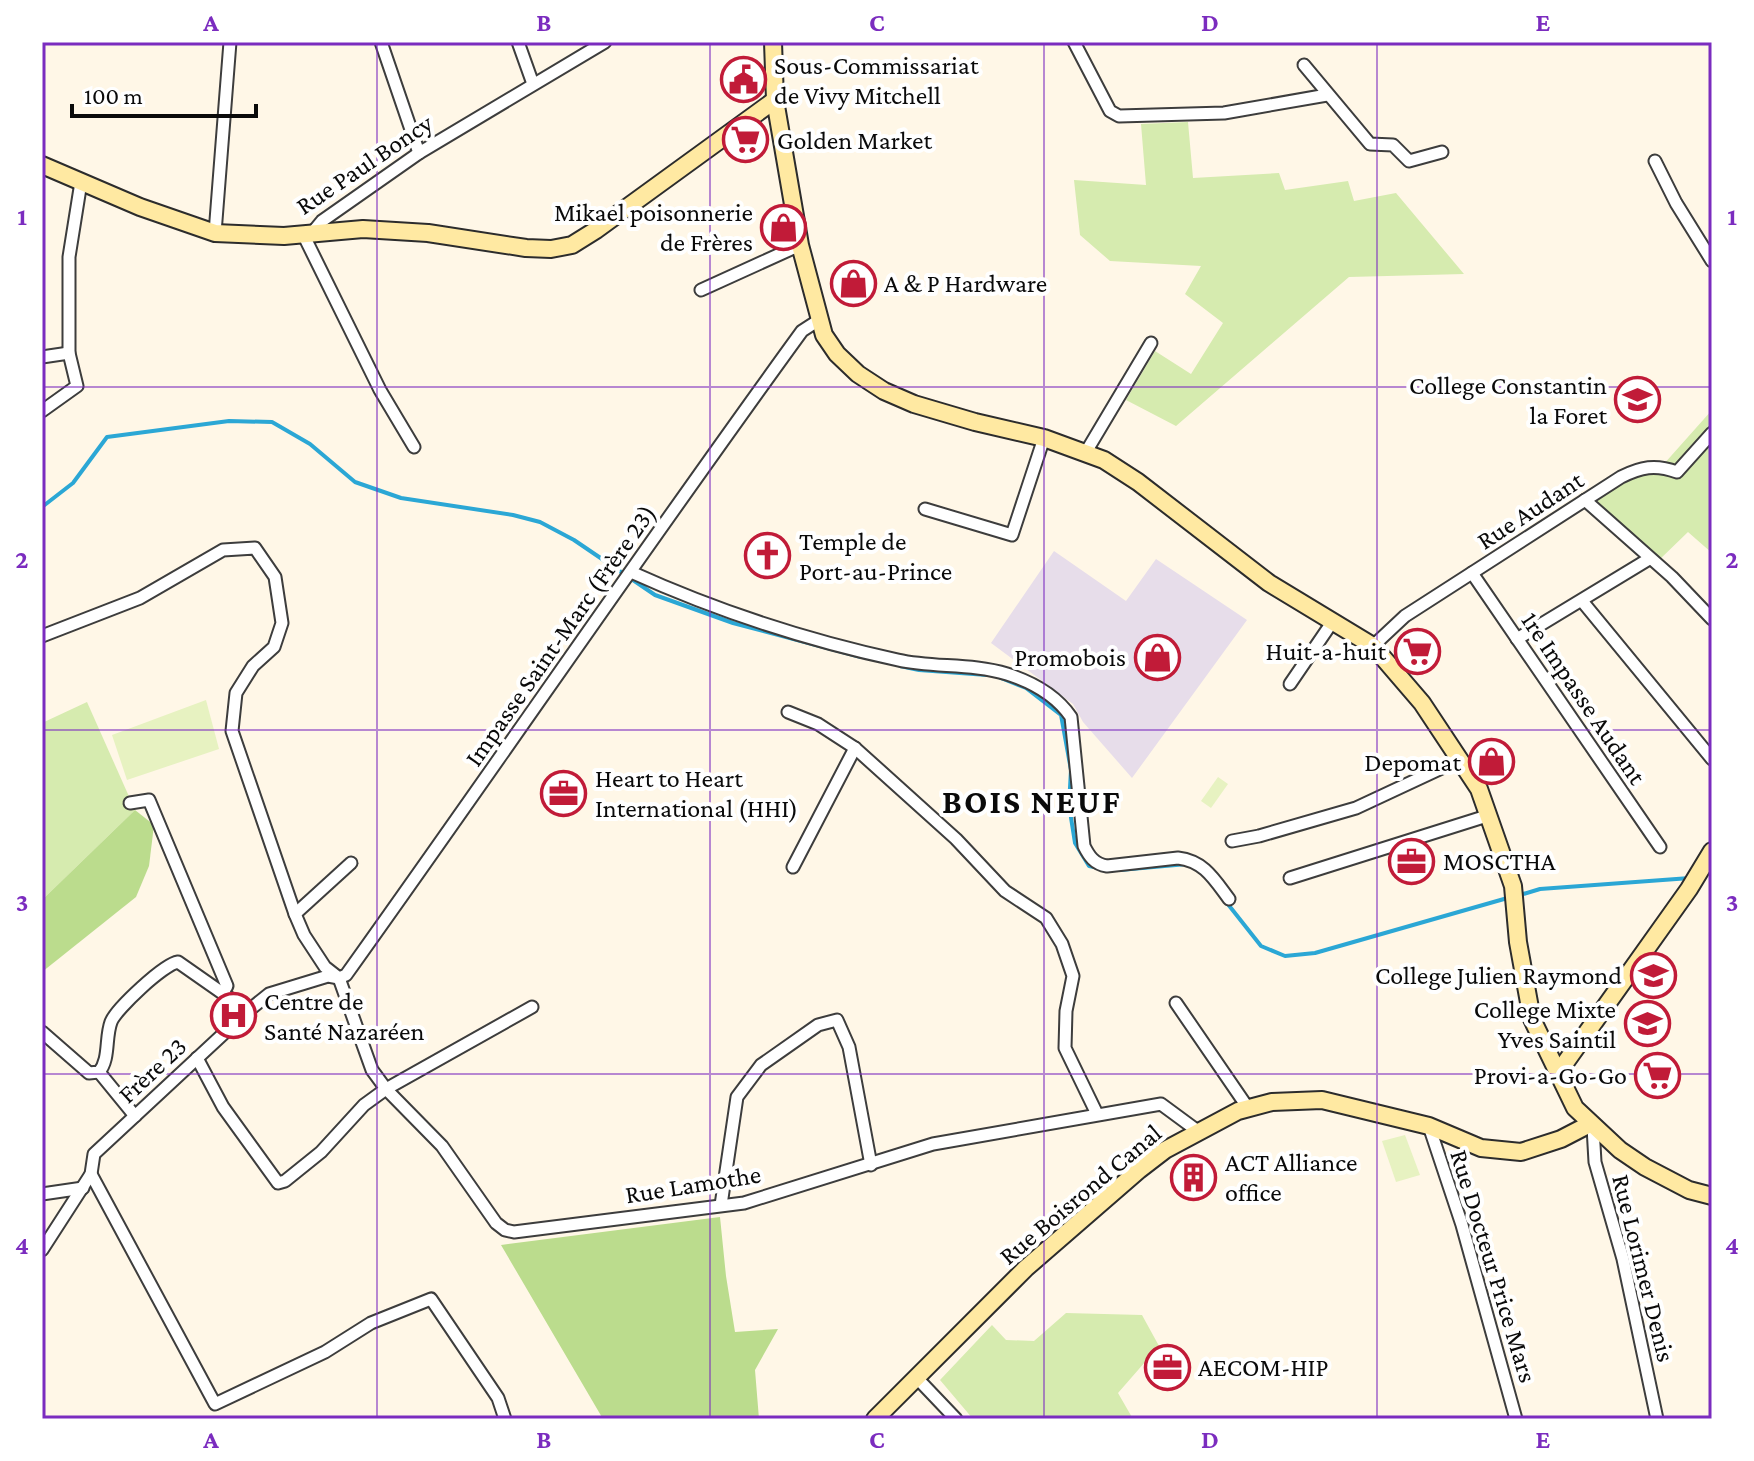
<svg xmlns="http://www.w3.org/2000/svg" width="1754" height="1461" font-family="'Crimson Pro',serif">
<rect width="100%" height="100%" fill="#fff7e7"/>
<path fill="#e7ddea" d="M1054,551L1126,601L1156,559L1247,620L1132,778L1083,722L1073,704L991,643Z"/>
<g fill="#d6ebaf">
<path d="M1188,122L1193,178L1279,173L1285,190L1348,181L1354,201L1396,193L1464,274L1349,277L1176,426L1126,400L1155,351L1191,374L1223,323L1185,294L1201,266L1110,261L1080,235L1074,180L1146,185L1141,124Z"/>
<path d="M1712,410V553L1688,532L1658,561L1596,500L1625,474L1663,465Z"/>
<path d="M87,702L135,810L42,900V723Z"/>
<path d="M1066,1313L1142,1315L1159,1346L1118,1393L1133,1419H973L940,1380L992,1325L1006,1340L1034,1341Z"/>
</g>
<g fill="#bbdc8d">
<path d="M135,810L154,825L149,866L136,897L42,972V900Z"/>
<path d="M720,1217L726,1276L735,1332L778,1329L755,1370L759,1419H603L501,1245Z"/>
</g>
<g fill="#e7f2c1">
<path d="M206,700L219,749L127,780L112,735Z"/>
<path d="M1218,777L1228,784L1211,808L1201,801Z"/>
<path d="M1405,1135L1420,1175L1396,1182L1382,1141Z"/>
</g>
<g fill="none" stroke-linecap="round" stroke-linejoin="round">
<g stroke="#2ba7d5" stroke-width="4">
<path d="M42,507L73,483L107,437L229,421L272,422L310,444L355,482L401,498L513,515L540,522L574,540L655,595L733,623L861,657"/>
<path d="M900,666L919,670L987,675"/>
<path d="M996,676L1026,688L1061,715L1071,770L1069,805L1075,843L1089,866L1099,868"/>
<path d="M1120,870L1187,864"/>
<path d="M1520,895L1540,889L1690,878"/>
<path d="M1227,903L1261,946L1285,956L1315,953L1511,897"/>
</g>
<defs>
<g id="street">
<path d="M381,42L419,153"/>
<path d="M518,42L533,84"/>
<path d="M1074,42L1110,111L1119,116L1224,113L1327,95"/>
<path d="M1304,65L1370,144L1393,145L1409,161L1442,152"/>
<path d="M1655,161L1676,203L1712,261"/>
<path d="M215,233L230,42"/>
<path d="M312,233L322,221L419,153L605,42"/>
<path d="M303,234L380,390L414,447"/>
<path d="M701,290L800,245"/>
<path d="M42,357L69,353"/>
<path d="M42,411L77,386L69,353V257L81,182"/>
<path d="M1086,452L1151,343"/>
<path d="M1585,500L1672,577L1712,619"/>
<path d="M925,509L1012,535L1044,438"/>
<path d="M631,572C717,611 806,640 898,660C933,668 972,663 1007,674C1032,682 1056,695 1071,717L1084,846C1089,856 1094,864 1107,866L1178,858C1204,861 1214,879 1229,899"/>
<path d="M1472,573L1660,847"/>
<path d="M1582,601L1712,759"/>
<path d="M42,636L140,598L223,550L255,548L275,577L282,623L274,647L253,666L236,693L232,731L295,914L304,935L325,967L339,978L372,1070L386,1089L442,1146L496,1223L505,1230L514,1232L744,1203L933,1144L1161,1104L1199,1132"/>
<path d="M1517,639L1649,559"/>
<path d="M1373,646L1405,616L1621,477C1641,467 1655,464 1677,472L1712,433"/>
<path d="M1290,684L1333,621"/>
<path d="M788,712L818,724L855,748L956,839L1005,891L1046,918L1062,944L1073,976L1066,1011L1065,1048L1097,1114"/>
<path d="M130,803L149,800L227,986L223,992"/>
<path d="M1232,841L1259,836L1356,808L1461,759"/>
<path d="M793,867L855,748"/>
<path d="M1290,878L1490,815"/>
<path d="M295,914L351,863"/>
<path d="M339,978L346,975C499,761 647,544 802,331L819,320"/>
<path d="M1176,1003L1248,1108"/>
<path d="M42,1032L89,1073L99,1072C110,1059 105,1038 111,1022C116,1009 164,964 178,962L248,1011"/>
<path d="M197,1058L223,1107L278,1183L285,1181L321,1152L364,1105L386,1089L532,1007"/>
<path d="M99,1072L135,1116"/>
<path d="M1429,1126L1462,1225L1516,1419"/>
<path d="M1593,1127L1595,1162L1623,1259L1657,1419"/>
<path d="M91,1174L215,1404L325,1352L371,1323L431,1299L498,1398L505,1419"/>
<path d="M42,1194L83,1188"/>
<path d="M721,1205L737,1097L761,1065L818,1025L837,1020L849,1047L871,1165"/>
<path d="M42,1250L91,1174L94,1154L248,1011L269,994L328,976L339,978"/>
<path d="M916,1377L956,1419"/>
</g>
<g id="secondary">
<path d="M773,42L775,100L800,245L824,335L837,354L858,374L884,391L914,404L975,422L1044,438L1104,460L1138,482L1269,583L1373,646L1422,703L1479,789L1513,886L1518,942L1532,1019L1575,1108L1620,1150L1645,1167L1689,1190L1712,1196"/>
<path d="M42,165L140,207L215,233L284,236L363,229L428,233L526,248L551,249L572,245L596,230L775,100"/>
<path d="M1558,1073L1689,889L1712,851"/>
<path d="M875,1419L1026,1268L1139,1170L1165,1150L1238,1111L1272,1102L1322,1100L1429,1126L1481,1148L1521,1152L1561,1139L1590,1124"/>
</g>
</defs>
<use href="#street" stroke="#3d3d3d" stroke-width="15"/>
<use href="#secondary" stroke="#2c2c2c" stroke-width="20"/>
<use href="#street" stroke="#fff" stroke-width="11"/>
<use href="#secondary" stroke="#ffe9a2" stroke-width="16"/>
</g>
<path fill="none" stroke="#7b2cbf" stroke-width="2" stroke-opacity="0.55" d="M377,42V1419M710,42V1419M1044,42V1419M1377,42V1419M42,387H1712M42,730H1712M42,1074H1712"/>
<defs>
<symbol id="civic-ring" viewBox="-11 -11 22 22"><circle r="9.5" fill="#fff" stroke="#c11b38" stroke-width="1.5"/><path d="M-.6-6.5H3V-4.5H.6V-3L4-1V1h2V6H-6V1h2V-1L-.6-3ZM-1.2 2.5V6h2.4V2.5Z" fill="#c11b38"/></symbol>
<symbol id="supermarket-ring" viewBox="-11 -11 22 22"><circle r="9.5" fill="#fff" stroke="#c11b38" stroke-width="1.5"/><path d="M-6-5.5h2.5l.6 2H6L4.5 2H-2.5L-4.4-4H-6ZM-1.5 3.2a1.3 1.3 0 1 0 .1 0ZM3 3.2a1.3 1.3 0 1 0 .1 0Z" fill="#c11b38"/></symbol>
<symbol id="shop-ring" viewBox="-11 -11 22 22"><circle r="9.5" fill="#fff" stroke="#c11b38" stroke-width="1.5"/><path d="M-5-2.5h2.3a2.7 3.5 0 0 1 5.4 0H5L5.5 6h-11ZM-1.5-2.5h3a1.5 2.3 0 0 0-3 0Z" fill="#c11b38"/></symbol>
<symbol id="school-ring" viewBox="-11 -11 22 22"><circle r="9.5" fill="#fff" stroke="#c11b38" stroke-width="1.5"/><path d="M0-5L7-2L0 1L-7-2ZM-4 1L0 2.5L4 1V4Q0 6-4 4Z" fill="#c11b38"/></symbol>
<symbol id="church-ring" viewBox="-11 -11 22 22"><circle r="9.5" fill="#fff" stroke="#c11b38" stroke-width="1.5"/><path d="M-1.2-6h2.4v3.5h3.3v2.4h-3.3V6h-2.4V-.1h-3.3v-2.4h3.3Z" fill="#c11b38"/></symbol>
<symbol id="office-ring" viewBox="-11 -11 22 22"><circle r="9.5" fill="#fff" stroke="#c11b38" stroke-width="1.5"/><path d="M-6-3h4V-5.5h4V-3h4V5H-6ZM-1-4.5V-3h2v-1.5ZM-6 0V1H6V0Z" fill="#c11b38"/></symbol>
<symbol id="hospital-ring" viewBox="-11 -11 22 22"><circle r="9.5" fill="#fff" stroke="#c11b38" stroke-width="1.5"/><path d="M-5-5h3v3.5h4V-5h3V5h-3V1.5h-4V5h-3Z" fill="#c11b38"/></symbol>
<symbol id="building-ring" viewBox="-11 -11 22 22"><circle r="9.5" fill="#fff" stroke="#c11b38" stroke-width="1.5"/><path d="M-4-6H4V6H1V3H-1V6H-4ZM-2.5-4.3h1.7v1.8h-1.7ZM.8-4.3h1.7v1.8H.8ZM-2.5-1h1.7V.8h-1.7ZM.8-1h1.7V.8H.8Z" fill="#c11b38"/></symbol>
</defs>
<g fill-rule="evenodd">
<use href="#civic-ring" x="718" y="54" width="51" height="51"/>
<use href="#supermarket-ring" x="720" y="114" width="51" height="51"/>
<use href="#shop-ring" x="758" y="202" width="51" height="51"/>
<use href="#shop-ring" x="828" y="258" width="51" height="51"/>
<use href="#school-ring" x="1612" y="374" width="51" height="51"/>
<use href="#church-ring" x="742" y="530" width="51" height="51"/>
<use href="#supermarket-ring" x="1392" y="626" width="51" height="51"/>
<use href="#shop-ring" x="1132" y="632" width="51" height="51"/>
<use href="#shop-ring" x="1466" y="736" width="51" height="51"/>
<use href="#office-ring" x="538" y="768" width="51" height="51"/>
<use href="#office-ring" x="1386" y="836" width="51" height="51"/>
<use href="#school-ring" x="1628" y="950" width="51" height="51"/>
<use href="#hospital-ring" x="208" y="990" width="51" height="51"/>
<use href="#school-ring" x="1622" y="998" width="51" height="51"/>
<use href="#supermarket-ring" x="1632" y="1050" width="51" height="51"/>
<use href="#building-ring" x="1168" y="1152" width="51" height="51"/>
<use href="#office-ring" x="1142" y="1342" width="51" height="51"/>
</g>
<g text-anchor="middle" stroke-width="8" stroke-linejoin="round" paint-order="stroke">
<g font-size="26" fill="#0a0a0a" stroke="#fff" text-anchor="start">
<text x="774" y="74">Sous-Commissariat<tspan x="774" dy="30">de Vivy Mitchell</tspan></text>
<text x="777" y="149">Golden Market</text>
<text x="753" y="221" text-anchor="end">Mikael poisonnerie<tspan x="753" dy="30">de Frères</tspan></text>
<text x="884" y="292">A &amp; P Hardware</text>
<text x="1607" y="394" text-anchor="end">College Constantin<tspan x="1607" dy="30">la Foret</tspan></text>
<text x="799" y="550">Temple de<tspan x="799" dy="30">Port-au-Prince</tspan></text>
<text x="1386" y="660" text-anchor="end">Huit-a-huit</text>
<text x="1126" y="666" text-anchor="end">Promobois</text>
<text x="1461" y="771" text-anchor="end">Depomat</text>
<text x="595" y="787">Heart to Heart<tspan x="595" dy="30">International (HHI)</tspan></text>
<text x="1443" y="870">MOSCTHA</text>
<text x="1622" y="984" text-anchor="end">College Julien Raymond</text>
<text x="264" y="1010">Centre de<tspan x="264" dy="30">Santé Nazaréen</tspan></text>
<text x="1616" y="1018" text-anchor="end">College Mixte<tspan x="1616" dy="30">Yves Saintil</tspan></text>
<text x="1627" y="1084" text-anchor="end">Provi-a-Go-Go</text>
<text x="1225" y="1171">ACT Alliance<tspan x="1225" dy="30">office</tspan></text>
<text x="1198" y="1376">AECOM-HIP</text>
</g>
<g font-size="26" fill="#0a0a0a" stroke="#fff">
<text transform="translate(364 164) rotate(-34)" y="9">Rue Paul Boncy</text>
<text transform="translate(1530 510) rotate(-33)" y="9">Rue Audant</text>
<text transform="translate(560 635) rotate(-55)" y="9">Impasse Saint-Marc (Frère 23)</text>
<text transform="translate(1584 698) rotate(56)" y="9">1re Impasse Audant</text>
<text transform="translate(152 1070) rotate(-43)" y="9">Frère 23</text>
<text transform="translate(693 1184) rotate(-9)" y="9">Rue Lamothe</text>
<text transform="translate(1080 1194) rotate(-40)" y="9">Rue Boisrond Canal</text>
<text transform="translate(1494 1266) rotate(73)" y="9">Rue Docteur Price Mars</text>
<text transform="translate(1644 1268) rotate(76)" y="9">Rue Lorimer Denis</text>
</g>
<g font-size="34" font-weight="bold" letter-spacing="2" fill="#0a0a0a" stroke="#fff">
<text x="1032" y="813">BOIS NEUF</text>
</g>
</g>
<rect width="1754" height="1461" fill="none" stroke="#ffffff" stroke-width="88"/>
<path d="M72 104v12h184v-12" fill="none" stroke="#0a0a0a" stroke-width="4"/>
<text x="84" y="104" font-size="24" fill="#0a0a0a" stroke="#ffffff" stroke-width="6" paint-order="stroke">100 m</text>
<rect x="44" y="44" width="1666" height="1373" fill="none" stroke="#7b2cbf" stroke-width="3"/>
<g font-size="26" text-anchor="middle" font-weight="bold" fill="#7b2cbf">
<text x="211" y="31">A</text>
<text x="544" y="31">B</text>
<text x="877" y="31">C</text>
<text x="1210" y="31">D</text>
<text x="1543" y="31">E</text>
<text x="22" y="225">1</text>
<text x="1732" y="225">1</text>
<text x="22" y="568">2</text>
<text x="1732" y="568">2</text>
<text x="22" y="911">3</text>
<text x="1732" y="911">3</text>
<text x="22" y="1254">4</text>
<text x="1732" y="1254">4</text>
<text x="211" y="1448">A</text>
<text x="544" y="1448">B</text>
<text x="877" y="1448">C</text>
<text x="1210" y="1448">D</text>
<text x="1543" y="1448">E</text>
</g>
</svg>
